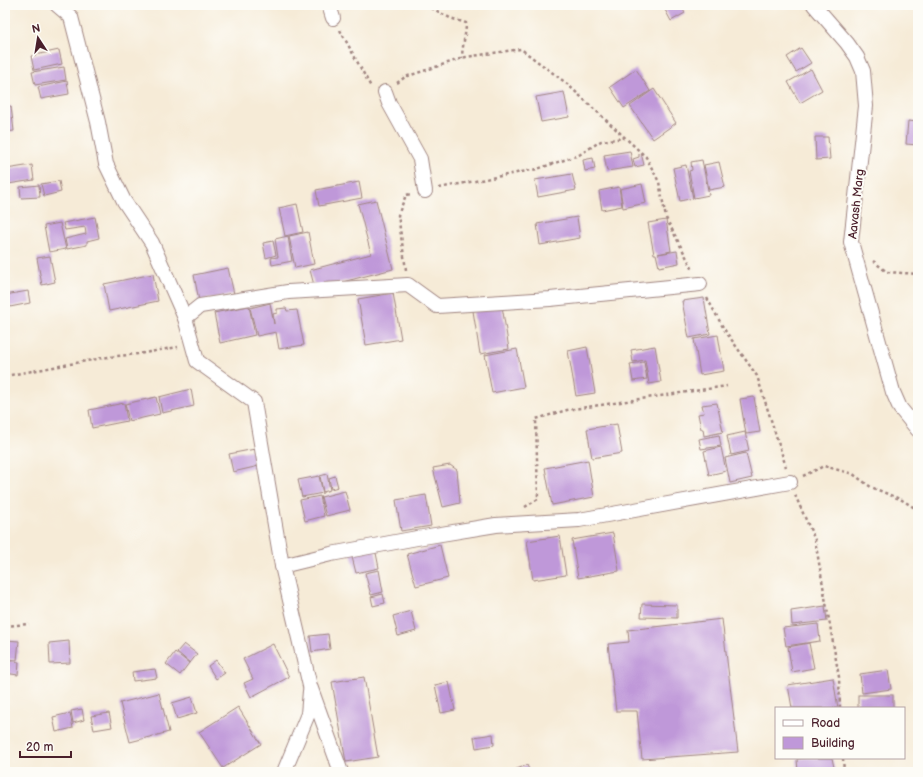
<svg xmlns="http://www.w3.org/2000/svg" width="923" height="777" font-family="'Balsamiq Sans',sans-serif">
<rect width="100%" height="100%" fill="#fdfcf7"/>
<filter id="ink" filterUnits="userSpaceOnUse"><feTurbulence type="fractalNoise" baseFrequency=".025" numOctaves="2"/><feDisplacementMap in="SourceGraphic" scale="8" xChannelSelector="R" yChannelSelector="G"/><feConvolveMatrix kernelMatrix="1 2 1 2 8 2 1 2 1" color-interpolation-filters="sRGB"/></filter>
<filter id="wash" filterUnits="userSpaceOnUse"><feTurbulence type="fractalNoise" baseFrequency=".012" numOctaves="4" result="noise"/><feDisplacementMap in="SourceGraphic" scale="16" xChannelSelector="R" yChannelSelector="G"/><feGaussianBlur stdDeviation="0.9" result="paint"/><feColorMatrix in="noise" values="0 0 0 0 0 0 0 0 0 0 0 0 0 0 0 0 0 1.4 0 .05"/><feComposite in="paint" operator="in"/></filter>
<g filter="url(#wash)">
<rect width="100%" height="100%" fill="#f6ebd7"/>
<g id="blocks">
<g fill="#bf98d9">
<path d="M665,5H680L685,13L671,21L663,6Z"/>
<path d="M801,48L811,63L796,72L787,57Z"/>
<path d="M59,50L62,64L34,70L31,56Z"/>
<path d="M64,67L66,80L35,85L32,72Z"/>
<path d="M636,69L650,91L624,108L610,87Z"/>
<path d="M811,69L822,90L800,103L788,82Z"/>
<path d="M67,81L69,94L41,99L38,87Z"/>
<path d="M654,89L676,123L653,139L630,106Z"/>
<path d="M564,92L569,117L541,122L536,97Z"/>
<path d="M11,106L14,131L5,132V107Z"/>
<path d="M908,121L918,122V145L906,144Z"/>
<path d="M815,137H828L830,159L816,160Z"/>
<path d="M630,151L633,167L607,171L604,155Z"/>
<path d="M641,153L644,165L635,167L633,159L639,157V154Z"/>
<path d="M593,158L595,169L585,171L583,160Z"/>
<path d="M702,160L709,195L694,198L689,171L692,170L691,162Z"/>
<path d="M719,162L725,187L709,190L704,165Z"/>
<path d="M32,165L34,180L8,184L6,169Z"/>
<path d="M686,165L693,198L680,201L673,168Z"/>
<path d="M572,174L576,190L538,197L535,180Z"/>
<path d="M59,181L61,192L44,196L41,184Z"/>
<path d="M359,182L362,198L319,206L316,190Z"/>
<path d="M642,184L646,203L623,208L620,189Z"/>
<path d="M39,185L40,197L21,198L20,187Z"/>
<path d="M619,187L622,206L602,210L599,191Z"/>
<path d="M376,200L393,269L315,289L310,270L371,254L358,204Z"/>
<path d="M297,204L303,232L285,236L279,208Z"/>
<path d="M95,217L99,238L87,241V245L67,249L65,239L86,234L85,227L65,230L63,223Z"/>
<path d="M577,217L580,238L540,245L537,224Z"/>
<path d="M666,220L671,251L658,254L677,251L679,263L659,267L656,254H654L648,223Z"/>
<path d="M60,223L66,249L49,252L44,226Z"/>
<path d="M308,232L314,264L295,268L289,236Z"/>
<path d="M288,236L292,261L272,265L271,258L278,257L275,239Z"/>
<path d="M273,241L276,255L266,258L263,243Z"/>
<path d="M50,256L55,282L42,285L37,258Z"/>
<path d="M228,268L234,294L199,301L194,275Z"/>
<path d="M153,274L158,301L109,311L104,284Z"/>
<path d="M28,291L30,303L5,308V295Z"/>
<path d="M393,293L401,339L366,345L358,299Z"/>
<path d="M704,298L710,334L689,338L682,301Z"/>
<path d="M270,303L274,324L273,314L277,313V309L286,308L287,311L297,310L304,345L279,349L276,332L257,336L250,308Z"/>
<path d="M249,306L255,335L220,343L214,313Z"/>
<path d="M502,306L509,349L480,354L473,311Z"/>
<path d="M718,335L724,371L700,375L694,339Z"/>
<path d="M655,346L661,382L649,384L645,360L633,362L631,350Z"/>
<path d="M587,347L595,393L576,396L568,351Z"/>
<path d="M517,349L524,387L492,393L485,355Z"/>
<path d="M644,362L647,379L633,381L630,364Z"/>
<path d="M191,389L194,406L162,413L159,397Z"/>
<path d="M156,397L160,414L129,421L125,404Z"/>
<path d="M754,397L760,432L746,434L740,399Z"/>
<path d="M124,403L127,421L92,428L89,410Z"/>
<path d="M717,403L723,432L704,436L703,429H701L698,414L704,413L702,405Z"/>
<path d="M617,424L622,453L592,458L587,429Z"/>
<path d="M745,432L749,451L731,455L727,436Z"/>
<path d="M719,435L721,446L701,449L699,439Z"/>
<path d="M721,447L726,471L709,475L704,451Z"/>
<path d="M255,449L259,466L233,472L229,454Z"/>
<path d="M746,453L752,478L730,483L725,458Z"/>
<path d="M588,460L594,497L552,505L545,468Z"/>
<path d="M450,465L457,470L460,503L443,507L433,468Z"/>
<path d="M327,474L330,490L323,492L320,476Z"/>
<path d="M319,476L323,493L302,497L298,480Z"/>
<path d="M335,476L338,487L331,489L329,478Z"/>
<path d="M345,491L350,510L326,516L321,497Z"/>
<path d="M426,495L431,526L401,531L396,500Z"/>
<path d="M320,496L324,516L305,521L300,500Z"/>
<path d="M613,533L619,571L578,578L572,540Z"/>
<path d="M560,536L566,575L533,580L527,541Z"/>
<path d="M440,545L448,578L416,586L407,554Z"/>
<path d="M375,548L379,568L356,573L351,553Z"/>
<path d="M379,570L383,592L371,595L365,573Z"/>
<path d="M383,594L385,603L373,606L371,597Z"/>
<path d="M642,604L677,605V618L641,617Z"/>
<path d="M825,606L827,621L792,625L791,611Z"/>
<path d="M411,611L416,631L398,636L393,616Z"/>
<path d="M722,619L738,752L642,759L637,711H616L608,644L629,642L628,630Z"/>
<path d="M818,624L820,641L786,646L783,628Z"/>
<path d="M328,634L330,649L312,652L310,636Z"/>
<path d="M6,640L19,641L17,660L5,659Z"/>
<path d="M69,641L70,663L50,664L49,643Z"/>
<path d="M809,643L814,668L792,672L788,647Z"/>
<path d="M184,644L197,654L190,663L177,652Z"/>
<path d="M273,644L289,677L251,697L244,683L253,679L243,659Z"/>
<path d="M175,652L189,663L180,675L166,664Z"/>
<path d="M5,660L19,662L18,675L5,673Z"/>
<path d="M216,660L225,673L216,679L208,666Z"/>
<path d="M155,669L157,678L133,681L132,672Z"/>
<path d="M888,670L891,689L862,693L860,674Z"/>
<path d="M364,677L378,757L346,762L332,682Z"/>
<path d="M833,678L838,708H792L788,685Z"/>
<path d="M449,682L455,710L441,713L435,685Z"/>
<path d="M159,693L169,732L130,742L120,703Z"/>
<rect x="858" y="695" width="35" height="13"/>
<path d="M192,697L197,713L177,719L172,703Z"/>
<path d="M238,707L261,744L223,768L199,732Z"/>
<path d="M82,709L84,720L73,723L71,711Z"/>
<path d="M70,713L73,728L56,732L53,717Z"/>
<path d="M109,713L112,727L94,730L91,716Z"/>
<path d="M493,734L494,745L476,748L474,737Z"/>
<path d="M806,758H832L835,772H798L797,759Z"/>
<path d="M527,765L530,772H509Z"/>
</g>
</g>
</g>
<g filter="url(#ink)">
<use href="#blocks" fill-opacity="0" stroke="#a08581" stroke-width="1"/>
<g fill="none" stroke-linecap="round" stroke-linejoin="round">
<defs>
<g id="street">
<path d="M57,5L71,17L98,122L106,164L124,201L152,243L185,318L197,361L254,402L282,566L310,686L341,772"/>
<path d="M329,5L333,18"/>
<path d="M814,5L847,43L857,57L863,71L866,106L851,242L893,392L900,408L918,430"/>
<path d="M385,92L389,103L420,159L425,191"/>
<path d="M185,318L200,306L288,292L408,285L437,306L550,299L700,284"/>
<path d="M282,566L331,554L417,538L496,525L579,520L790,482"/>
<path d="M284,772L308,714L310,691"/>
</g>
</defs>
<use href="#street" stroke="#a08581" stroke-width="16"/>
<g stroke="#a08581" stroke-width="2.5" stroke-dasharray="3 3" stroke-linecap="butt">
<path d="M426,5L450,18L466,23C466,35 462,46 462,59"/>
<path d="M340,30L371,87"/>
<path d="M397,83L405,77L466,57L521,49L566,83L646,157L659,182L666,218L693,270"/>
<path d="M439,188L537,169L579,155L601,141L624,138"/>
<path d="M873,261L887,272L918,274"/>
<path d="M406,270L398,215L406,195L411,194"/>
<path d="M707,298L724,329L757,376L786,467"/>
<path d="M5,376L108,357L138,354L178,347"/>
<path d="M803,476L824,466L853,474L871,487L902,500L918,510"/>
<path d="M795,495L815,540L839,677L840,708"/>
<path d="M525,507L538,499L536,419L567,410L727,386"/>
<path d="M5,626L29,624"/>
<path d="M843,758L844,772"/>
</g>
<use href="#street" stroke="#fff" stroke-width="14"/>
</g>
</g>
<g text-anchor="middle" stroke-width="4" stroke-linejoin="round" paint-order="stroke">
<g font-size="12" fill="#4a1f2b" stroke="#fdfcf7">
<text transform="translate(856 204) rotate(-84)" y="4">Aavash Marg</text>
</g>
</g>
<rect width="923" height="777" fill="none" stroke="#fdfcf7" stroke-width="20"/>
<rect x="775" y="707" width="130" height="52" fill="#fdfcf7" stroke="#b5a4a5"/>
<rect x="783" y="720" width="20" height="6" fill="#ffffff" stroke="#b5a4a5"/>
<text x="811" y="727" font-size="12" fill="#4a1f2b">Road</text>
<rect x="783" y="737" width="20" height="12" fill="#bf98d9" stroke="#b5a4a5"/>
<text x="811" y="747" font-size="12" fill="#4a1f2b">Building</text>
<g transform="translate(38 38) rotate(348)" stroke="#fdfcf7" stroke-width="3" paint-order="stroke">
<path d="M0-3L7 15L0 10L-7 15Z" fill="#4a1f2b"/>
<text y="-6" font-size="11" font-weight="bold" text-anchor="middle" fill="#4a1f2b">N</text>
</g>
<path d="M20 751v6h51v-6" fill="none" stroke="#4a1f2b" stroke-width="2"/>
<text x="26" y="751" font-size="12" fill="#4a1f2b" stroke="#fdfcf7" stroke-width="3" paint-order="stroke">20 m</text>
</svg>
